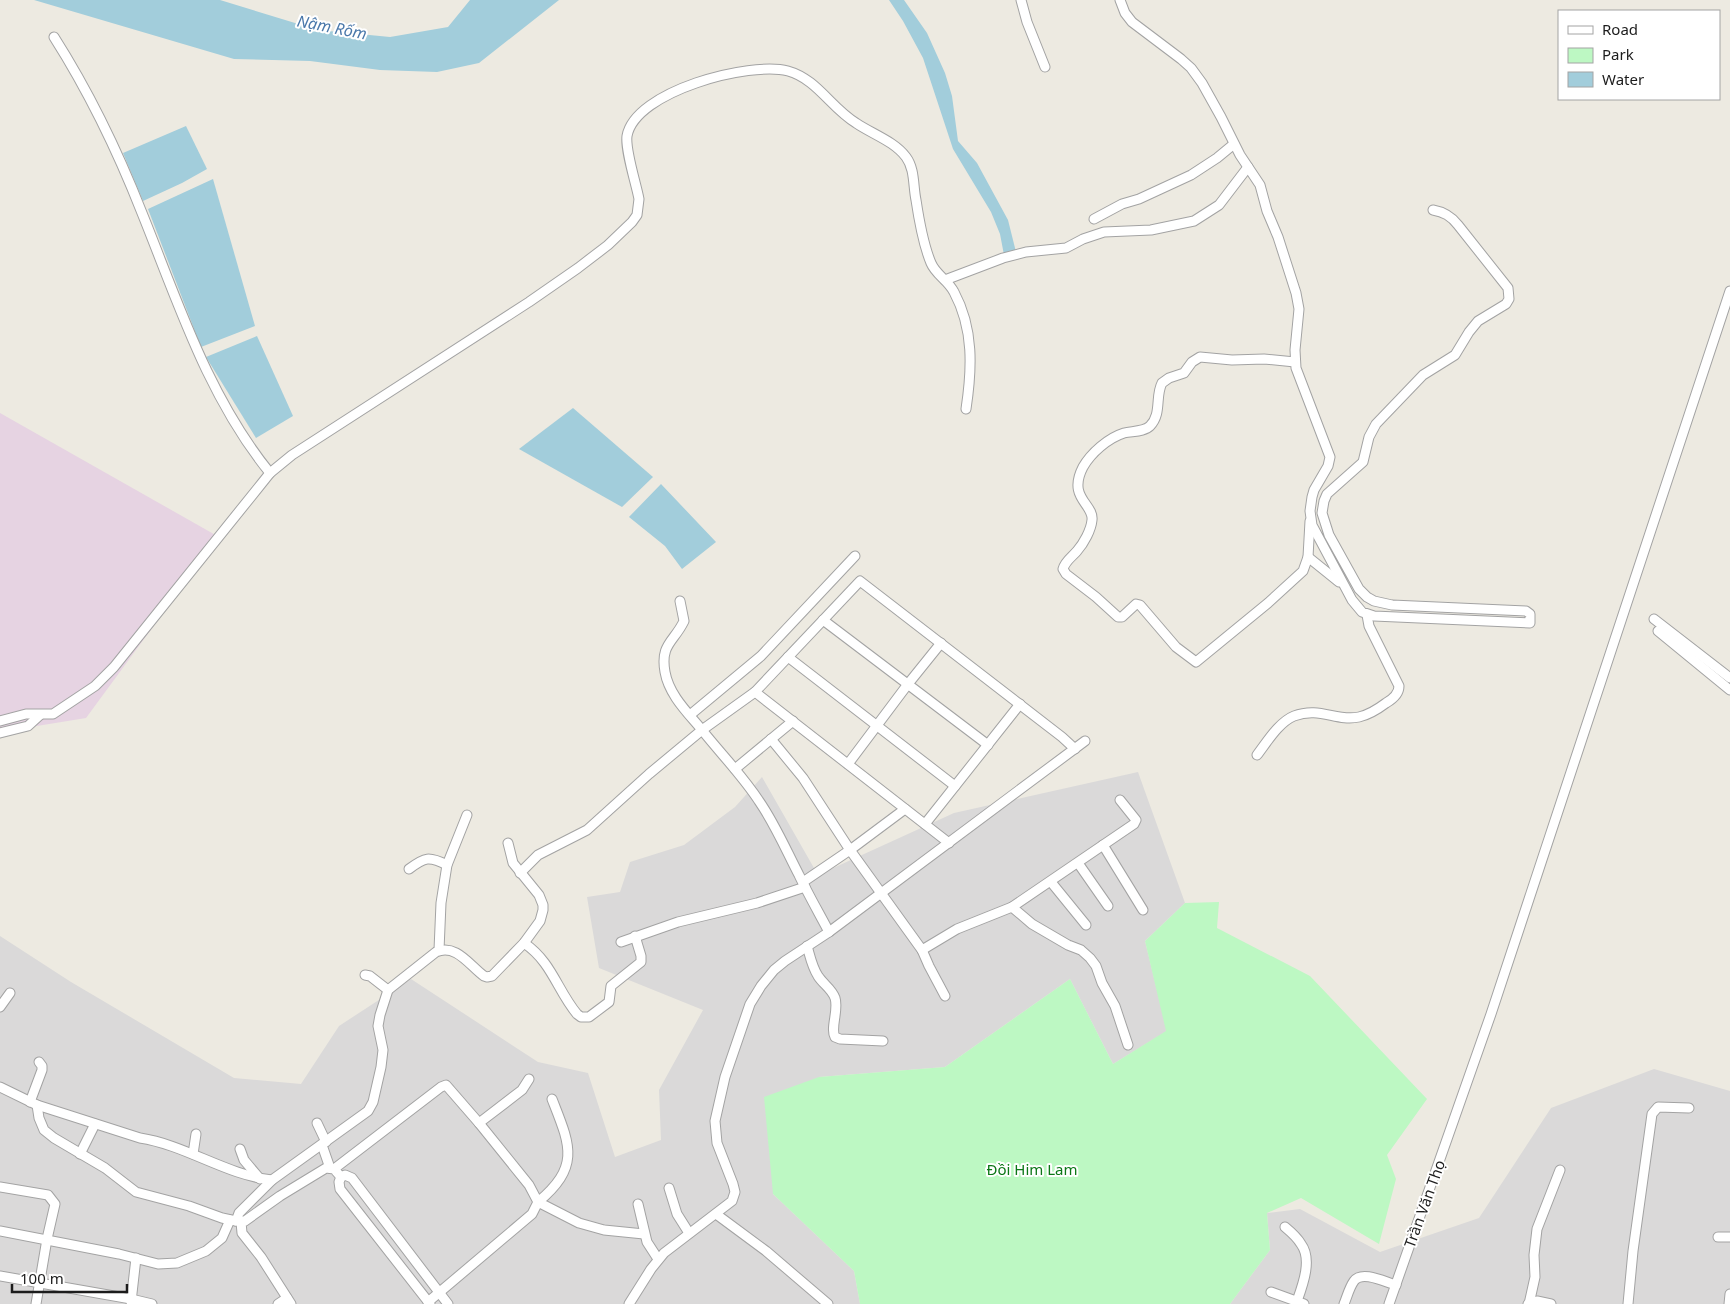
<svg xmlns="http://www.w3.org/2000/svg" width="1730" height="1304" font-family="'Noto Sans',sans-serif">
<rect width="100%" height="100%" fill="#edeae1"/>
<g fill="#dad9d9">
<path d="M1138,772L1185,903L1145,941L1167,1031L1113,1064L1070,979L945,1067L819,1077L773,1194L854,1271L860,1304H0V936L71,982L234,1078L301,1084L339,1026L411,979L538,1062L588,1073L615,1157L661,1140L659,1090L703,1010L599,968L587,897L620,892L630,862L684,845L735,807L762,777L818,875L954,813Z"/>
<path d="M1654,1069L1730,1091V1304H1230L1270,1250L1267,1213L1300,1209L1380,1252L1479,1218L1551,1108Z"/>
</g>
<path fill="#e6d3e2" d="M0,413L219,537L86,718L0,732Z"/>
<path fill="#bdf8c3" d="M1219,902L1217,928L1310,976L1427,1099L1387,1155L1396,1179L1379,1244L1301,1198L1267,1213L1270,1250L1230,1304H860L854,1271L773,1194L764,1097L819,1077L945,1067L1070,979L1113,1064L1166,1031L1145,941L1185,903Z"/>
<g fill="#a2cddb">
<path d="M34,0H220L318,30L390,37L448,27L470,0H559L479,63L437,72L380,70L310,61L234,59Z"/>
<path d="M889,0H904L927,33L945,73L952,96L958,141L977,163L1008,220L1016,252L1004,255L1000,234L991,212L953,149L923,58L903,21Z"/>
<path d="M186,126L207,169L182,183L143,201L123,153Z"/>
<path d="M213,179L255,326L201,347L148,209Z"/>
<path d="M257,336L293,416L256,438L206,357Z"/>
<path d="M573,408L653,477L622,507L519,449Z"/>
<path d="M661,484L716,542L682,569L665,546L629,517Z"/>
</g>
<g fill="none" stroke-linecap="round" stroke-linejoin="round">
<defs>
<g id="minor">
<path d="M1021,0L1027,22L1045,67"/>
<path d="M1120,0L1125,13L1132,22L1181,59L1191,68L1202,83L1221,117L1240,155L1260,185L1267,211L1278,237L1296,293L1299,309L1295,350L1296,368L1330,457L1328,466L1314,490L1312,497L1310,511L1312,525L1352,600L1362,612L1374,616L1530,623V614L1526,611L1392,605L1374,601L1367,597L1359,589L1329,535L1322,513L1324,501L1327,494L1363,462L1369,437L1376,424L1423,375L1455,355L1469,332L1478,321L1506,304L1509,299L1508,288L1458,225C1451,216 1444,212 1433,210"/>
<path d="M54,37C89,92 118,152 142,213C178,302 208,397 270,473"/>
<path d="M1094,219L1122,204L1139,199L1191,175L1217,158L1234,144"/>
<path d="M945,280L1003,258L1026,252L1066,248L1083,239L1104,232L1151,230L1194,221L1219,205L1248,167"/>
<path d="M1295,362L1264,359L1232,360L1200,357L1192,362L1184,373L1169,378L1162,383C1155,396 1162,414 1150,426C1144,432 1132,431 1124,433C1108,438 1091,453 1083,467C1067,498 1094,504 1092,520C1091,530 1084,543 1077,551C1072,557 1065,561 1063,569L1066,574L1096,597L1118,617H1122L1136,604L1140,605L1176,647L1196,662L1268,603L1303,571L1308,557L1310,521"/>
<path d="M1308,557L1339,582"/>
<path d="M680,601L684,621C674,642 660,644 665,672C669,695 688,713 702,730C721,754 742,775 759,801C775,824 786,850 799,875C808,894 819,913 829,932"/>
<path d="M1654,619L1730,678"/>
<path d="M823,620L988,745"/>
<path d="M1658,631L1730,690"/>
<path d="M788,657L955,786"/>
<path d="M755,692L949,843"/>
<path d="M690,715L761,656L855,556"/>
<path d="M0,721L26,714H53L95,686L114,667L262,483L270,473L292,455L529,302L578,268L608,245L632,222L637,215L639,199C636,183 625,150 627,136C635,91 750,61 788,71C817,79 831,108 856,123C872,134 894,141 906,157C915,169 913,186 916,200C919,220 923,244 931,263C936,275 948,280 954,292C974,329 972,369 966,409"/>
<path d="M0,733L28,726L40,715"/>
<path d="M771,739L803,778L850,850L922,950L957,929L1012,907L1134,824L1136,820L1120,800"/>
<path d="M1257,755C1267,742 1279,722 1294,716C1320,706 1336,722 1359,717C1368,715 1378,709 1386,703C1393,699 1399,694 1399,686L1369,626L1367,615"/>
<path d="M848,764L908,684L941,643"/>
<path d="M735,769L793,721"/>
<path d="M925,824L1020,704"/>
<path d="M1103,845L1143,910"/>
<path d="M1078,863L1108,906"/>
<path d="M409,869C425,857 429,856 447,865"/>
<path d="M520,873L538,855L587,830L649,774L702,730L755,692L860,581L1062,737L1075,749"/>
<path d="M803,882L850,850L905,809"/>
<path d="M1051,882L1086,925"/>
<path d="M1012,907L1032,924L1068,945L1081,950L1090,958L1096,966L1102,983L1115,1006L1128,1045"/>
<path d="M621,942L678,922L757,903L805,887"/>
<path d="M524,943C552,962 557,990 577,1014L581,1017H589L609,1002L611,986L641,962V956L635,936"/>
<path d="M807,946C810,956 812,967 818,976C823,984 832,989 835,998C839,1010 830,1028 835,1037L840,1039L883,1041"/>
<path d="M439,950L441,903L447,865L467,815"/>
<path d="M922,950L929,966L945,996"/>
<path d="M365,975L370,976L388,990"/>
<path d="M0,1007L10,993"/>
<path d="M0,1087L37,1105L140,1138C186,1145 226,1175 272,1180"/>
<path d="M552,1099C570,1145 581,1166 538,1202L579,1223L604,1230L644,1234"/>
<path d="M30,1102L42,1070V1066L39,1062"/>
<path d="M37,1105L39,1118L44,1130L54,1138L105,1168L136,1192L189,1206L222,1218L236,1221H245L280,1196L326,1168L334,1169L341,1177L345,1175L352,1178L448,1304"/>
<path d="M317,1123L326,1142"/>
<path d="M479,1123L522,1090L529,1079"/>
<path d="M322,1145L330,1168"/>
<path d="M240,1149L244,1160L260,1179"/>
<path d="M80,1154L95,1124"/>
<path d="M193,1154L196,1134"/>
<path d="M334,1169L441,1087L446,1085L479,1123L529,1185L538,1202L532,1214L428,1302"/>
<path d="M341,1177L339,1182L340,1189L430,1304"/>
<path d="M0,1187L48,1195L55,1204L47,1239L36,1304"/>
<path d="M669,1188L677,1214L689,1233"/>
<path d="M638,1204L647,1242L658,1259"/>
<path d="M716,1214L766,1251L828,1304"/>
<path d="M236,1221L239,1213L272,1180L368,1111L373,1102L381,1067L383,1050L378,1026L380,1015L388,990L436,952C456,943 470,966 484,976L487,977L492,976L524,943L540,921L543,910V905L539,895L513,863L508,843"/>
<path d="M241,1222L242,1233L261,1257L291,1304"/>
<path d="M1285,1227C1291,1232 1297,1237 1301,1244C1313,1260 1302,1287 1296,1304"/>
<path d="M0,1231L119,1254L158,1264L177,1263L206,1251L222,1238L230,1220"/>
<path d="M1718,1237H1730"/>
<path d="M0,1276L131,1299L152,1304"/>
<path d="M1271,1292L1304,1304"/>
<path d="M131,1302L136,1258"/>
<path d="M278,1304L287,1298"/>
<path d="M629,1304L651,1269L664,1253L732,1201L735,1192L733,1184L717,1143L715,1121L725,1077L750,1004L761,986L774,970L785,961L829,932L1085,741"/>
<path d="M1344,1304C1347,1297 1349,1288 1354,1281C1362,1270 1385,1282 1396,1285"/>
<path d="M1389,1304L1491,1014L1730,291"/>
<path d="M1528,1304L1537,1301L1551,1304"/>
<path d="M1529,1304L1535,1277L1534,1255L1537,1229L1560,1170"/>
<path d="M1628,1304L1633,1251L1652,1114L1658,1107L1689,1108"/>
<path d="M1729,1304L1730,1294"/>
</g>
</defs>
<use href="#minor" stroke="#a3a3a3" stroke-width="11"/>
<use href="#minor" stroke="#fff" stroke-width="9"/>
</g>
<g text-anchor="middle" stroke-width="4" stroke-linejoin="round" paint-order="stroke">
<g font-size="15" fill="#0c7717" stroke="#fff">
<text x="1032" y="1175">Đồi Him Lam</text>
</g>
<g font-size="15" fill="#1c1c1c" stroke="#fff">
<text transform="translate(1425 1204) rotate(-70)" y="5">Trần Văn Thọ</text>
</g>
<g font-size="16" font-style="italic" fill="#4a78aa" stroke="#fff">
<text transform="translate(332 27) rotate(11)" y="6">Nậm Rốm</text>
</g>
</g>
<rect x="1558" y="10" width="162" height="90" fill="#ffffff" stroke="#a4a4a4"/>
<rect x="1568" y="26" width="25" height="8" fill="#ffffff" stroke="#a4a4a4"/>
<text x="1602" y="35" font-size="15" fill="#1c1c1c">Road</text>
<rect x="1568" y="48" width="25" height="15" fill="#bdf8c3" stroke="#a4a4a4"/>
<text x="1602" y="60" font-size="15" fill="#1c1c1c">Park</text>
<rect x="1568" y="72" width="25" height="15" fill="#a2cddb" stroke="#a4a4a4"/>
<text x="1602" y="85" font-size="15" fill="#1c1c1c">Water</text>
<path d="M12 1284v8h115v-8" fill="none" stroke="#1c1c1c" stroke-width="2.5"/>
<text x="20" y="1284" font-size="15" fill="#1c1c1c" stroke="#ffffff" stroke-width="4" paint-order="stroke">100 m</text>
</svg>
